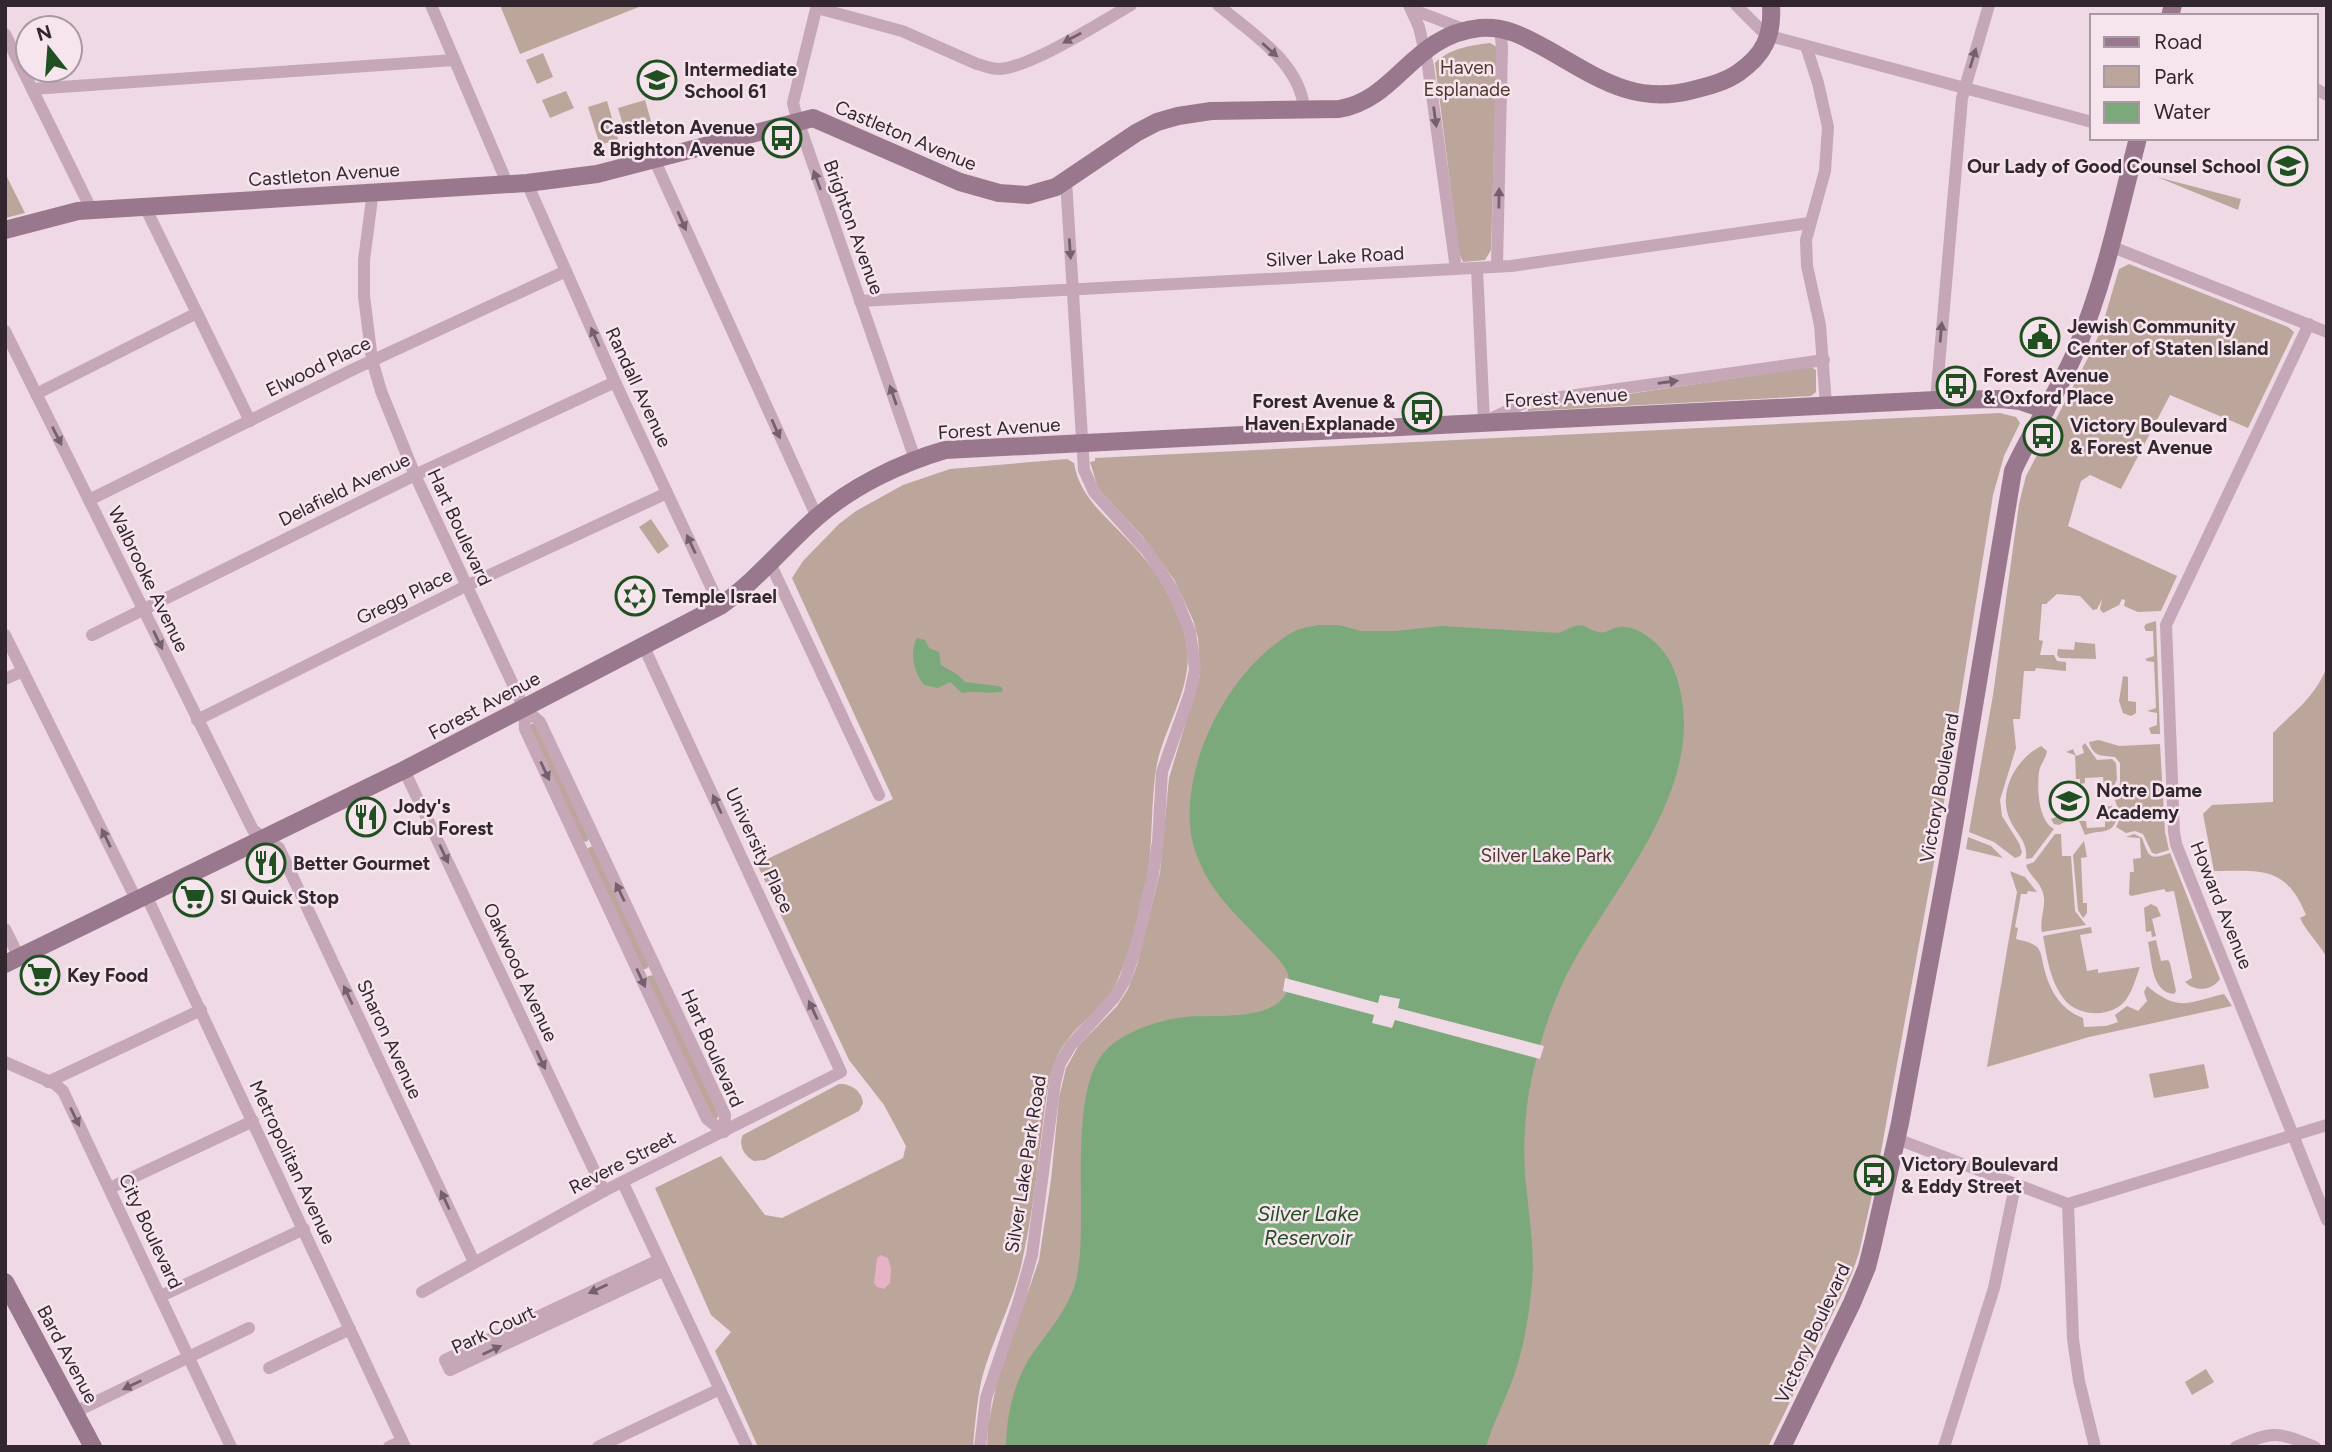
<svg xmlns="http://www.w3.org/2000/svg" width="2332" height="1452" font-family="Figtree,sans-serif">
<rect width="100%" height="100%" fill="#efd9e4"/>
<g fill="#bca59b">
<path d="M500,5H644L520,54Z"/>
<path d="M1490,43L1497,47L1491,250L1485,260L1463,262L1459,253L1435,63C1448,49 1471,45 1490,43Z"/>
<path d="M543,53L553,77L537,84L526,60Z"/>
<path d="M566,91L574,108L550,118L542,100Z"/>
<path d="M645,100L653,128L626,135L618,108Z"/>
<path d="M607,101L618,139L600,145L588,107Z"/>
<path d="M5,173L25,213L5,218Z"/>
<path d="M2157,177L2241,199L2238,210Z"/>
<path d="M2129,264L2288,327L2294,332L2248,428L2170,395L2121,489L2090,475L2081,481L2068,526L2177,576L2161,611L2138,612L2124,606L2125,600L2122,599L2119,605L2103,613L2100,609L2102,599L2097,609L2093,610L2080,596L2057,594L2046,604H2042L2039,640L2043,641L2040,655H2054L2057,661L2066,662V671L2036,668L2035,671H2024L2020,719H2013L2016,748L2000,800L2002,816L2019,843L2022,852L2020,856L2015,858L1994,842L1969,832L1993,695L2019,504L2026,476L2090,354L2101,330L2119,269Z"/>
<path d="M1811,367L1816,370V392L1811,396L1528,411V409Z"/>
<path d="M2000,413L2016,417L2020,423L2004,456L1993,495L1937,846L1877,1173L1873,1172L1871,1181L1875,1182L1859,1253L1851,1276L1768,1447H987L988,1425L997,1382L1039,1260L1051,1180L1059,1098L1066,1068L1079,1045L1117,1006L1128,989L1137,965L1160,872L1169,778L1200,675L1198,638L1193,620L1175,581L1143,537L1098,488L1090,462L1095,461V458Z"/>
<path d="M1067,459L1074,463C1079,495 1103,514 1124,536C1152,564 1181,605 1187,646C1193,689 1163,728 1156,769C1151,802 1153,836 1148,870C1143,903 1131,953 1116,983C1101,1015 1065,1028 1053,1067C1045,1093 1044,1120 1040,1146C1036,1183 1031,1220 1023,1257C1015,1299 993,1337 982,1378C977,1400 975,1424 973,1447H758L715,1351L731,1332L711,1315L655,1188L721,1156L765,1215L782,1218L903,1158L906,1146L884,1105L849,1060L757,864L893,799L792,578L803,561L839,524L856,511L903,485L950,469Z"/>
<path d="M651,519L669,546L658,554L639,527Z"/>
<path d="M2156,621L2160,734H2151L2149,728L2157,725V713L2147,711L2156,708L2154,662L2147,661L2145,659L2154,656L2153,631H2146L2144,627L2146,624Z"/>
<path d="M2075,642L2095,644L2096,659L2060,658L2057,655L2058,649L2074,650Z"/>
<path d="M2327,667V958C2319,943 2307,933 2300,918L2306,915C2286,865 2260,871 2214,871L2203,814L2212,805L2273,802V733C2296,709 2313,700 2327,667Z"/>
<path d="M2123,676L2128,677V701L2136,702V713L2131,716L2123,713L2119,701Z"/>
<path d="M531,724H535L589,838L587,842L583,841L530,728Z"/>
<path d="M2099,740L2119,746L2160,744L2165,832L2169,850L2156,854L2152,853L2143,834L2135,831L2126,833L2116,827L2121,817L2115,800L2120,783V763L2115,757C2101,755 2094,758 2089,742Z"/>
<path d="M2085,743L2097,760L2112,759L2116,763L2117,779L2110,797H2098V789L2104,788L2103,777L2085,778V783L2080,784V779H2076L2075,755L2066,752L2073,749L2076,756L2084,753L2082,746Z"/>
<path d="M2041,746L2047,751C2046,759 2040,764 2039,772C2037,789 2038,820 2054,829L2032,858L2026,859C2028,841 2016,834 2010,820C1997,792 2016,759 2041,746Z"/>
<path d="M2060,794H2065C2070,801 2070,813 2067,821L2059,825L2054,824L2051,819L2059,816L2058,797Z"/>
<path d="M2112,806L2117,816C2114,836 2100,829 2085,835L2079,821H2086L2087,828L2105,827V816H2099L2098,807Z"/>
<path d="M2055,834H2061L2062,856H2071L2075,911L2086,925L2042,932C2039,919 2047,906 2043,893C2040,881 2029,876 2026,865L2034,862Z"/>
<path d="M2134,834L2142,838C2149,856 2148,861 2170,853L2220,979C2212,991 2195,992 2185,982L2192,978L2174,891L2166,892L2164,889L2131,896L2129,894L2130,872H2134L2133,859L2141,858L2140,838L2126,837Z"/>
<path d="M1968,837L1991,846L2003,858L1966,849Z"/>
<path d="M2084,841L2087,857L2081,858L2083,903H2087V913L2083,918L2078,910L2073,855Z"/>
<path d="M593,846L649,966L646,969H643L587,851L588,848Z"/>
<path d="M2010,871L2025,877L2037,892L2028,891L2027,894H2021L2015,927L2018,928L2016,939C2023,941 2031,942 2037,947C2042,952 2042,961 2044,968C2050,991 2060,1009 2083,1018L2084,1027L2106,1026L2118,1022L2115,1015L2127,1006L2138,1011L2147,1001L2144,992L2147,986C2180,1013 2188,1002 2224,994L2232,1006L2089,1037L1987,1067L2017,892Z"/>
<path d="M2151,904L2157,907L2161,916L2152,919L2156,936L2152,937L2151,931L2146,932L2144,908Z"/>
<path d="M2091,927L2092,933L2080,935L2087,971L2098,969V973L2140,967C2136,977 2133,990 2127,998C2114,1019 2077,1017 2064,999C2050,981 2047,957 2043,936Z"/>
<path d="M2156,940L2161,961L2168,960L2170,963L2176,991L2174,994C2151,992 2152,960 2148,942Z"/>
<path d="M654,975L719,1116L716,1119L713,1118L647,979L648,976Z"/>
<path d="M2204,1064L2209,1088L2154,1098L2149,1074Z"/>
<path d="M839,1084C850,1083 862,1091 863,1103L859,1111L765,1160L754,1161C744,1156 738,1145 743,1135Z"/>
<path d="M2206,1369L2214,1382L2192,1395L2185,1382Z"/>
</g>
<path fill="#e8b2c6" d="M881,1255L888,1258L891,1269L890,1283L884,1289L877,1287L874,1283L877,1258Z"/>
<g fill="#7ba97b">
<path d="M1319,625H1339L1361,631H1396L1441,626L1559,633C1568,630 1574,624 1584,626C1589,628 1594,632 1599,632C1606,634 1611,628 1619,627C1636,625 1653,639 1663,651C1672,662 1677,676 1680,690C1703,787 1620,880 1575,959C1556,992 1543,1031 1534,1068C1525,1104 1522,1147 1526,1184C1529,1217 1535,1251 1532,1284C1529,1316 1524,1348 1513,1378C1505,1401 1493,1423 1486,1447H1006C1006,1417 1014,1384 1029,1359C1046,1333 1071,1308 1077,1276C1089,1218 1066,1092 1106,1050C1125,1031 1159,1020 1185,1017C1212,1014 1277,1023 1288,989C1290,982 1289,974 1285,968C1280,959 1271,951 1264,944C1243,922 1220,901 1205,874C1199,861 1193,848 1191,834C1181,762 1230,668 1293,632C1300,628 1310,627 1319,625Z"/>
<path d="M917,638L925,640L929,648L939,652L941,665L958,675L965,682L998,686L1001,687L1003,691C991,695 976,690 962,693L950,682L938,688L924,685C914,672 909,653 917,638Z"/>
</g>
<path fill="#efd9e4" d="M1285,978L1378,1003L1380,995L1400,999L1398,1008L1544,1046L1540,1059L1395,1020L1392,1028L1372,1023L1374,1015L1283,991Z"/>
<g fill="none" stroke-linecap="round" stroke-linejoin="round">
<g stroke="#c5a7b8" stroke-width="12">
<path d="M431,5L507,183"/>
<path d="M817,5L793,103L796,115L915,459"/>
<path d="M1218,5C1251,33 1300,62 1304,109"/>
<path d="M1409,5L1419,27L1428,66L1456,269"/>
<path d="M1736,5L1760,29L1770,36L2092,122"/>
<path d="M817,8L902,31L977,64C985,66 991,69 999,69C1030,68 1101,22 1131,5"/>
<path d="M1411,9L1466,30"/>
<path d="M5,34L92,211"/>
<path d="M1806,46L1818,83L1828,127L1825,171L1806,240L1807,266L1820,325L1826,405"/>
<path d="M32,89L454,60"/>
<path d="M2316,89L2327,95"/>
<path d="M654,159L817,517"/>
<path d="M527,183L615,382L720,606"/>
<path d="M373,191L364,260V296L372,360L381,391L415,475L524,708L540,722L725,1115L724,1132L707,1119L525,729L524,708"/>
<path d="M145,207L250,421"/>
<path d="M2110,246L2327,332"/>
<path d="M1497,266L1502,47L1500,28"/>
<path d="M1477,268L1484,422L1526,402L1824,360"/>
<path d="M860,301L1511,266L1809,223"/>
<path d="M2309,324L2166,625L2174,832L2176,844L2327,1220"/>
<path d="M5,331L253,830L279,848L474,1262"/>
<path d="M36,394L197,313"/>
<path d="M1936,400L1962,98L1989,5"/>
<path d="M89,500L354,369L566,271"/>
<path d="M770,563L879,795"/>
<path d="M5,635L136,899"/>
<path d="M92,635L415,475L615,382"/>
<path d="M5,679L23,671"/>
<path d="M197,720L466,586L667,493"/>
<path d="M404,770L604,1191"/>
<path d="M146,895L405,1447"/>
<path d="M5,929L19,957"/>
<path d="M5,1062L55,1084L63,1091L231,1447"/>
<path d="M48,1082L201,1010"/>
<path d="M1897,1139L2068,1204L2327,1125"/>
<path d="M623,1183L747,1447"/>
<path d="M110,1188L253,1121"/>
<path d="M2068,1204L2073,1339L2079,1381L2095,1447"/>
<path d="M659,1260L445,1360L450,1370L664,1270"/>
<path d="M422,1292L604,1191L841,1072L643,645"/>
<path d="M161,1296L304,1229"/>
<path d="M269,1368L350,1329"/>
<path d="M75,1412L249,1328"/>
<path d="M389,1447L402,1441"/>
<path d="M598,1447L720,1389"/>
<path d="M980,1447L986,1398L1018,1304L1032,1255L1055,1083L1060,1063L1071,1045L1114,998L1125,980L1136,947L1153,874L1158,841L1162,772L1190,693L1195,669L1190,632L1173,590L1147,551L1094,492L1084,470L1066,181"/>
<path d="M1944,1447L1994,1288L2015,1186"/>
<path d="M2236,1447C2274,1430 2277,1432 2315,1447"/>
</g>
<g stroke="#99788e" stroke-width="18">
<path d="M2170,16L2173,5"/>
<path d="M5,230L78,211L527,183L597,174L813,118L960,182L999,193L1028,195L1056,187L1136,133L1157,122L1178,116L1211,111L1339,109C1398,99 1412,35 1480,28C1505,26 1523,36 1545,48C1595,76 1633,106 1693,90C1708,86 1725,82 1738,73C1764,55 1773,36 1771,5"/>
<path d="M5,964L404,770L720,606C756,581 783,547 816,518C851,487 900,463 945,450L1936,400L2001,399L2020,401L2046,410"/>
<path d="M5,1282L93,1447"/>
<path d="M1782,1447L1852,1303L1867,1267L1873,1243L1900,1123L1950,851L2013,471C2032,428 2060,391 2077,348C2105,281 2120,208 2138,138"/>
</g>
</g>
<defs><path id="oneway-solid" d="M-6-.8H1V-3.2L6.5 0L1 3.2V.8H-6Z" transform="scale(1.75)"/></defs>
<g fill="#74616d">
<use href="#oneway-solid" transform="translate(1072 38) rotate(151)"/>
<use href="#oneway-solid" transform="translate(1270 50) rotate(42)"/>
<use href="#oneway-solid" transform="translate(1973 58) rotate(-73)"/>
<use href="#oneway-solid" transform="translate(1435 117) rotate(82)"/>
<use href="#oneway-solid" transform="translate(817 180) rotate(-110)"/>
<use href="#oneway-solid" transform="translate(1499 198) rotate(-89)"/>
<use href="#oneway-solid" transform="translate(682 221) rotate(66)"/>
<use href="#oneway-solid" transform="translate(1070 249) rotate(86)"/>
<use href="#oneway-solid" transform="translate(1941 332) rotate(-85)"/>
<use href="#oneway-solid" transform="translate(595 337) rotate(-114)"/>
<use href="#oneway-solid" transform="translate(1668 382) rotate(-8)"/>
<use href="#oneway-solid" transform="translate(893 395) rotate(-109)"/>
<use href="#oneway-solid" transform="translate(776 429) rotate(66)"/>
<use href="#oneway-solid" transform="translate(57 436) rotate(63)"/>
<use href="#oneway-solid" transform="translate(691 544) rotate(-115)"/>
<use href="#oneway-solid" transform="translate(158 640) rotate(64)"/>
<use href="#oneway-solid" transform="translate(545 771) rotate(65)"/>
<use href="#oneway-solid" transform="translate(717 804) rotate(-115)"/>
<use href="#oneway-solid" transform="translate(106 838) rotate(-116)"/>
<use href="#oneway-solid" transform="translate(444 854) rotate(65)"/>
<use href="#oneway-solid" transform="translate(620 892) rotate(-115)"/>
<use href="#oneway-solid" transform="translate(641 978) rotate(65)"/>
<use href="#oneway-solid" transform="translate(348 995) rotate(-115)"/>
<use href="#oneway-solid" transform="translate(813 1010) rotate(-115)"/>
<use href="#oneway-solid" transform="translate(541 1060) rotate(65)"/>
<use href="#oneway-solid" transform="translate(75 1117) rotate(64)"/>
<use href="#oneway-solid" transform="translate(445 1200) rotate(-115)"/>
<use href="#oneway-solid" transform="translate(598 1289) rotate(155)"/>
<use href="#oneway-solid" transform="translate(492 1350) rotate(-25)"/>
<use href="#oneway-solid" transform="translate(132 1385) rotate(154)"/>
</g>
<defs>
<symbol id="school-ring" viewBox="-11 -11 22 22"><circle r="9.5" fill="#f7e5ee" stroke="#205022" stroke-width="1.5"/><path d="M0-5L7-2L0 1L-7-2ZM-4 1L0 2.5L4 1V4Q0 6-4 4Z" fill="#205022"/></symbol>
<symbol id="bus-ring" viewBox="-11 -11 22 22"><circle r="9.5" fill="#f7e5ee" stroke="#205022" stroke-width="1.5"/><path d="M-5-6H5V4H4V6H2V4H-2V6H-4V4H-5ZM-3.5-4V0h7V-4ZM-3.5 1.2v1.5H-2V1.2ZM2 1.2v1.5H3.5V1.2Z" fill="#205022"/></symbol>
<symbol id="civic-ring" viewBox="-11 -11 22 22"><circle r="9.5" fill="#f7e5ee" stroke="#205022" stroke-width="1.5"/><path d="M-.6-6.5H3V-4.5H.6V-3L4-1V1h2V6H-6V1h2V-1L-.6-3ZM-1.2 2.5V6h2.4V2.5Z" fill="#205022"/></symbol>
<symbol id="synagogue-ring" viewBox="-11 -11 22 22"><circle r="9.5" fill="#f7e5ee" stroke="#205022" stroke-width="1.5"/><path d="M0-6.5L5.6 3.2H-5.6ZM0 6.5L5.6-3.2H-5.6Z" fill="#205022"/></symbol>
<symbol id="restaurant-ring" viewBox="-11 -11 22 22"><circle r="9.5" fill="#f7e5ee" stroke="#205022" stroke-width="1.5"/><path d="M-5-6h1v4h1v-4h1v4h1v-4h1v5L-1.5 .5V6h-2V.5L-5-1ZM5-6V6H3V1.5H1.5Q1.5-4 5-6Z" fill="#205022"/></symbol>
<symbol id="supermarket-ring" viewBox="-11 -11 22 22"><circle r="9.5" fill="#f7e5ee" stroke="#205022" stroke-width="1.5"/><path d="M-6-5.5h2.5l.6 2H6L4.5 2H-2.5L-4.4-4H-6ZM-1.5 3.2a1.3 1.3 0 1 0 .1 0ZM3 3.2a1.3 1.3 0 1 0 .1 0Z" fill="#205022"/></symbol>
</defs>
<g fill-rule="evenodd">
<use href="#school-ring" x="635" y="58" width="44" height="44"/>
<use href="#bus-ring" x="760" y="116" width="44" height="44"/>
<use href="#school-ring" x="2266" y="144" width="44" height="44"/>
<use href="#civic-ring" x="2018" y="315" width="44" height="44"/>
<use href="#bus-ring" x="1934" y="364" width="44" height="44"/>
<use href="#bus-ring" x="1400" y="390" width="44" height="44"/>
<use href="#bus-ring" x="2021" y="414" width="44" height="44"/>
<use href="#synagogue-ring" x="613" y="574" width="44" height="44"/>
<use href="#school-ring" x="2047" y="779" width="44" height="44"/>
<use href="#restaurant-ring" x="344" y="795" width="44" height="44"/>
<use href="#restaurant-ring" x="244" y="841" width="44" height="44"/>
<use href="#supermarket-ring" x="171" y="875" width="44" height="44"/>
<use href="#supermarket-ring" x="18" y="953" width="44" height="44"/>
<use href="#bus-ring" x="1852" y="1153" width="44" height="44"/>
</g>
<g text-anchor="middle" stroke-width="5" stroke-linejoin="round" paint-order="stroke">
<g font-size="19" fill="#4e382d" stroke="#f7e5ee">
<text x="1467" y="74">Haven<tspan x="1467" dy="22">Esplanade</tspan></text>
<text x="1546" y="862">Silver Lake Park</text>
</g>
<g font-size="19" font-weight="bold" fill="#32272f" stroke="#f7e5ee" text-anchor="start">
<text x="684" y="76">Intermediate<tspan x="684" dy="22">School 61</tspan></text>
<text x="755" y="134" text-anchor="end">Castleton Avenue<tspan x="755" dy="22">&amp; Brighton Avenue</tspan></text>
<text x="2261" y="173" text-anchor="end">Our Lady of Good Counsel School</text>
<text x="2067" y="333">Jewish Community<tspan x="2067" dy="22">Center of Staten Island</tspan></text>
<text x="1983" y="382">Forest Avenue<tspan x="1983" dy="22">&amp; Oxford Place</tspan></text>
<text x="1395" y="408" text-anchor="end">Forest Avenue &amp;<tspan x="1395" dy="22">Haven Explanade</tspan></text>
<text x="2070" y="432">Victory Boulevard<tspan x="2070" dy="22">&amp; Forest Avenue</tspan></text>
<text x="662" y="603">Temple Israel</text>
<text x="2096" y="797">Notre Dame<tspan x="2096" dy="22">Academy</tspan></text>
<text x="393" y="813">Jody's<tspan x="393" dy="22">Club Forest</tspan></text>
<text x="293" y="870">Better Gourmet</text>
<text x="220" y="904">SI Quick Stop</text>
<text x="67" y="982">Key Food</text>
<text x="1901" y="1171">Victory Boulevard<tspan x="1901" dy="22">&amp; Eddy Street</tspan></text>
</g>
<g font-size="19" fill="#32272f" stroke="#f7e5ee">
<text transform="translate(906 135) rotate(23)" y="7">Castleton Avenue</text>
<text transform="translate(324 174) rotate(-4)" y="7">Castleton Avenue</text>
<text transform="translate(854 227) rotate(70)" y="7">Brighton Avenue</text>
<text transform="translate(1335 256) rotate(-3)" y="7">Silver Lake Road</text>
<text transform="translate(318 366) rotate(-26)" y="7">Elwood Place</text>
<text transform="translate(639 387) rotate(65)" y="7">Randall Avenue</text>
<text transform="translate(1566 397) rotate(-3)" y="7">Forest Avenue</text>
<text transform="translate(999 428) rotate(-4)" y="7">Forest Avenue</text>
<text transform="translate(344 489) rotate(-26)" y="7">Delafield Avenue</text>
<text transform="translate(460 527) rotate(65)" y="7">Hart Boulevard</text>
<text transform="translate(149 579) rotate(64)" y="7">Walbrooke Avenue</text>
<text transform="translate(404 596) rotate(-26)" y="7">Gregg Place</text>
<text transform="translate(484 705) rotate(-28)" y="7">Forest Avenue</text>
<text transform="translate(1939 788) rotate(-80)" y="7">Victory Boulevard</text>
<text transform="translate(760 850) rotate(65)" y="7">University Place</text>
<text transform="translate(2222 905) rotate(68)" y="7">Howard Avenue</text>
<text transform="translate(521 972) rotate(65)" y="7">Oakwood Avenue</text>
<text transform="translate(390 1039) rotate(65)" y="7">Sharon Avenue</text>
<text transform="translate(713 1048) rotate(66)" y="7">Hart Boulevard</text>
<text transform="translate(293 1162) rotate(65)" y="7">Metropolitan Avenue</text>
<text transform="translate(622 1162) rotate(-27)" y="7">Revere Street</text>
<text transform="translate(1025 1164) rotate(-81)" y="7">Silver Lake Park Road</text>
<text transform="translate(151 1231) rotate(65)" y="7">City Boulevard</text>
<text transform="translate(493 1329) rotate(-25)" y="7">Park Court</text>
<text transform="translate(1812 1333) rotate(-65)" y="7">Victory Boulevard</text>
<text transform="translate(68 1354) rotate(62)" y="7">Bard Avenue</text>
</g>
<g font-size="21" font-style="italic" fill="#205022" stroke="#f7e5ee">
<text x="1308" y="1221">Silver Lake<tspan x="1308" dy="24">Reservoir</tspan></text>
</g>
</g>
<rect width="2332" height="1452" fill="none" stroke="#32272f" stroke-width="14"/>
<rect x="2090" y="14" width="228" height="126" fill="#f7e5ee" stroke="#a899a2" stroke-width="2"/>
<rect x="2104" y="37" width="35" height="10" fill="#99788e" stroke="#a899a2" stroke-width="2"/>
<text x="2154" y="49" font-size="21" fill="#32272f">Road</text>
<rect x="2104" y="66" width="35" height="21" fill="#bca59b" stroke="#a899a2" stroke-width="2"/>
<text x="2154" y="84" font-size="21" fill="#32272f">Park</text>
<rect x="2104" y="102" width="35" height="21" fill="#7ba97b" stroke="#a899a2" stroke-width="2"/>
<text x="2154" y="119" font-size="21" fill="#32272f">Water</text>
<g transform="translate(49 49) rotate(343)"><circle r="33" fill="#f7e5ee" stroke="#a899a2" stroke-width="2"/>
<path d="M0-5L12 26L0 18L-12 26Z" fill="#205022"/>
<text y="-10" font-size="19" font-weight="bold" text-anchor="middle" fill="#32272f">N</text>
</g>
</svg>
